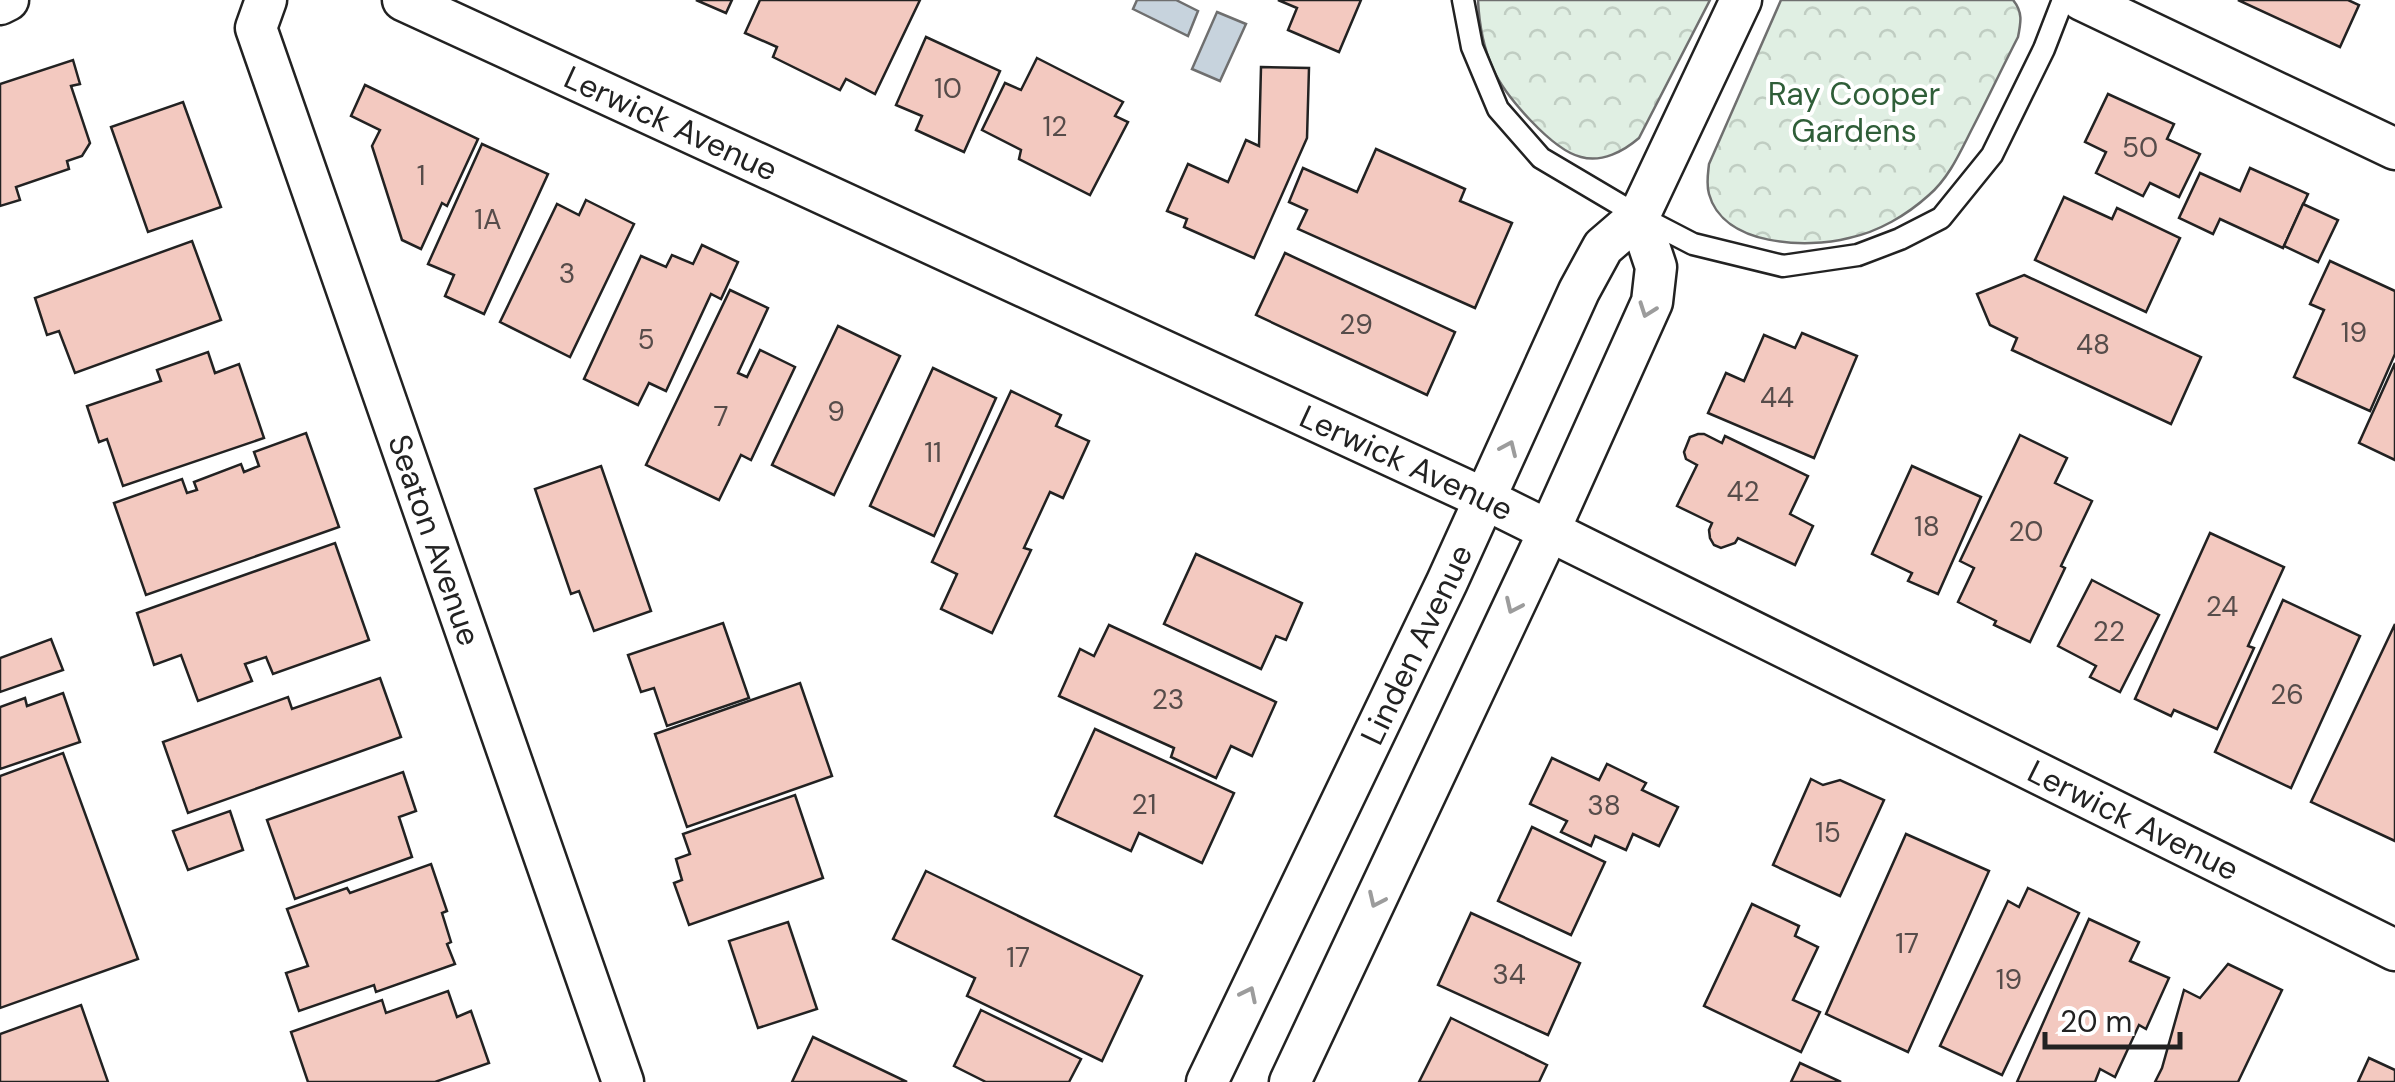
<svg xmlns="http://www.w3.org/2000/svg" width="2395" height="1082" font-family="'DM Sans',sans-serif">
<defs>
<pattern id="park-crowns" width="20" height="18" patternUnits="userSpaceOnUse" patternTransform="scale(2.5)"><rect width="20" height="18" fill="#e0efe3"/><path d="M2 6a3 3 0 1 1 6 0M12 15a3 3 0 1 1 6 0" fill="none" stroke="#c0cdc2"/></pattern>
</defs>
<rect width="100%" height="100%" fill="#fff"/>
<g fill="url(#park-crowns)" stroke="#6f6f6f" stroke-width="2.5">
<path d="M1478,0H1710L1639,138C1624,151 1602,163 1581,157C1552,150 1505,96 1493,69C1484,49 1479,22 1478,0Z"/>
<path d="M1781,0H2013C2023,12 2021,22 2018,37C2003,66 1989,96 1974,125C1961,150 1950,177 1929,195C1907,215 1878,232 1849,238C1807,249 1723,246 1709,194C1706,184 1708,174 1709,164Z"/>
</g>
<g fill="#c7d3dd" stroke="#6f6f6f" stroke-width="2.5">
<path d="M1137,0H1176L1198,11L1188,36L1133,9Z"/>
<path d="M1217,12L1246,24L1220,81L1192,69Z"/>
</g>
<g fill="#f3c9c0" stroke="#222" stroke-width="2.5">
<path d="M696,0H732L726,13Z"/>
<path d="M760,0H920L875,94L846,79L840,90L773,57L777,47L745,33Z"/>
<path d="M1278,0H1361L1339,52L1288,30L1297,8Z"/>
<path d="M2238,0H2348L2359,5L2340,47Z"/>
<path d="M926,37L1000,71L964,152L916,130L922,116L896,105Z"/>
<path d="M1037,58L1123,102L1115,116L1128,122L1090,195L1019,159L1021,150L982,130L1005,83L1021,90Z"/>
<path d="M73,60L80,84L71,86L90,143L82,156L67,161L69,169L16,187L20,200L0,206V84Z"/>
<path d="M1261,67L1309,68L1307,138L1254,258L1184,227L1187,219L1167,211L1188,164L1228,182L1246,140L1259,146Z"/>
<path d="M365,85L478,139L447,206L442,203L421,249L402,240L372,146L380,130L351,116Z"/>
<path d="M2108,94L2174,124L2167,139L2200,154L2179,197L2150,183L2143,196L2096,173L2106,152L2085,142Z"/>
<path d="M183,102L221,207L148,232L111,127Z"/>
<path d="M482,144L548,174L484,314L445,296L454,275L428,264Z"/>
<path d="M1376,149L1465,189L1460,201L1512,223L1475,308L1298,229L1307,210L1289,202L1303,168L1357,192Z"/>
<path d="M2250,168L2308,194L2283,248L2220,219L2213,234L2179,218L2200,173L2240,191Z"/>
<path d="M2064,197L2112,219L2117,208L2180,238L2146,312L2035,260Z"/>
<path d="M586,200L634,224L570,357L500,322L557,204L579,215Z"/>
<path d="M2303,204L2338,220L2318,262L2284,246Z"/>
<path d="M192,241L221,320L75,373L59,331L47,335L35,298Z"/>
<path d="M702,245L738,262L721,299L711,294L666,391L649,383L638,405L584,379L641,256L666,267L672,255L693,264Z"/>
<path d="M1285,253L1455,332L1427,395L1256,315Z"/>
<path d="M2330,261L2395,291V354L2370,411L2294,377L2324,310L2310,304Z"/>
<path d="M2024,275L2201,357L2171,424L2012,350L2017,338L1990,325L1977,294Z"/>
<path d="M730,290L768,308L738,373L747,377L760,350L795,367L751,460L741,455L719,500L646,465Z"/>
<path d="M838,326L900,356L834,495L772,465Z"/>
<path d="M1802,333L1857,356L1814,458L1708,413L1726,373L1744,381L1764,335L1795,348Z"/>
<path d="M208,352L215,373L239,364L264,438L123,486L107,439L99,442L87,406L161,381L157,370Z"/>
<path d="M2395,363V460L2359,443Z"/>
<path d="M933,368L996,398L934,536L870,506Z"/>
<path d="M1011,391L1061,415L1056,426L1089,441L1063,498L1050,492L1024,548L1031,550L992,633L941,609L957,574L932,562Z"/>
<path d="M306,433L339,527L146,595L114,503L182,479L187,493L197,490L194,482L241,464L244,472L259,466L254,452Z"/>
<path d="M1698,434H1704L1722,443L1725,436L1808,476L1790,514L1813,526L1795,565L1738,538L1735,543L1721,548L1714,545L1710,538L1709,530L1712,523L1677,506L1697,465L1686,459L1684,452L1690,437Z"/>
<path d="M2020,435L2067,458L2055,483L2092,501L2061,566L2065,568L2030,642L1994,625L1996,621L1958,602L1974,568L1960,561Z"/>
<path d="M601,466L651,611L594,631L579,591L571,594L535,489Z"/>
<path d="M1912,466L1981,497L1938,594L1908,581L1912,573L1872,554Z"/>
<path d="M2210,533L2284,567L2248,646L2254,648L2217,729L2174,710L2171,716L2135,699Z"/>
<path d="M335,543L369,640L273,674L266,657L245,664L252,681L198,701L181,655L154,665L137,613Z"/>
<path d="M1196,554L1302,603L1286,640L1276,636L1261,669L1164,624Z"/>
<path d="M2092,580L2159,615L2120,692L2090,677L2096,666L2058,646Z"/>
<path d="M2283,600L2360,636L2291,788L2215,752Z"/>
<path d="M723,623L749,698L667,726L654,688L641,692L628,655Z"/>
<path d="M2395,624V841L2311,802Z"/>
<path d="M1109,625L1276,702L1252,756L1231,746L1216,778L1171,757L1174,748L1059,696L1080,649L1094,656Z"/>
<path d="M51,639L63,670L0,692V658Z"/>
<path d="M380,678L401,737L188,813L163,742L288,697L292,709Z"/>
<path d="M800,683L832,776L687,827L655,734Z"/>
<path d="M63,693L80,742L0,769V707L25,698L27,706Z"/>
<path d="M1095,729L1234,793L1202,863L1139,833L1131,851L1055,816Z"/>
<path d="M63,753L138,959L0,1008V776Z"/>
<path d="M1552,758L1599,780L1607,764L1646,783L1642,790L1678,807L1659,846L1633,834L1626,850L1595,836L1591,846L1561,832L1567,821L1530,804Z"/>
<path d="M403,772L416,811L399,817L412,857L295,899L267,820Z"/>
<path d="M1811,779L1823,785L1840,780L1884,800L1840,896L1773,865Z"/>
<path d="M795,795L823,878L689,925L674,883L682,880L676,859L690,854L683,834Z"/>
<path d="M230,811L243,850L188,870L173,831Z"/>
<path d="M1532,827L1605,862L1571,935L1498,901Z"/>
<path d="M1906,834L1989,871L1908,1052L1826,1014Z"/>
<path d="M431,864L447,911L442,913L451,942L447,944L455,964L376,992L374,985L299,1011L286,973L308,966L287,909L347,888L350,893Z"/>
<path d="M926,871L1142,976L1102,1061L967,996L975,978L893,939Z"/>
<path d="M2028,888L2079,913L2002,1075L1940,1046L2008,901L2019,907Z"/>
<path d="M1752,904L1799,926L1795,936L1818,947L1793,1000L1820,1012L1801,1052L1704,1006Z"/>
<path d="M1471,913L1580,963L1548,1035L1438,985Z"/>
<path d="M2089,919L2139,942L2130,961L2169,978L2146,1029L2139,1025L2115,1077L2100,1069L2095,1082H2017Z"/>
<path d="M788,922L817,1009L758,1028L729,941Z"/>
<path d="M2228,964L2282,990L2238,1082H2155L2162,1068L2184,990L2200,998Z"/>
<path d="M448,991L457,1017L471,1011L489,1063L435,1082H308L291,1032L382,1000L386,1013Z"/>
<path d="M81,1005L108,1082H0V1034Z"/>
<path d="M981,1010L1081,1059L1069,1082H986L954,1066Z"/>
<path d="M1451,1018L1547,1065L1539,1082H1419Z"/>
<path d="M813,1037L907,1082H792Z"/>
<path d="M2369,1058L2395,1070V1082H2358Z"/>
<path d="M1800,1063L1841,1082H1791Z"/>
</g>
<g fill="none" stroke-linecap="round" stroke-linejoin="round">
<defs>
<path id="lane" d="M1463,0L1472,47L1498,109L1541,158L1639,216L1693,244L1783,266L1858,255L1900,239L1941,218L1992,155L2044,49L2063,0"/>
<g id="street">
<path id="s1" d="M266,0L256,28L623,1082"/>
<path id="s2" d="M403,0L1485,499L2395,950"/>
<path d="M2082,0L2395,149"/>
<path d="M0,4L8,0"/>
<path id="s3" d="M1207,1082L1447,582L1579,291L1603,247L1639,216L1741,0"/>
<path d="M1290,1082L1549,531L1652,302L1656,267L1639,216"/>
</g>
</defs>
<use href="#lane" stroke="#222" stroke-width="25"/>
<use href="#street" stroke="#222" stroke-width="45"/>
<use href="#lane" stroke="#fff" stroke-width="20"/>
<use href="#street" stroke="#fff" stroke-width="40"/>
</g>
<defs><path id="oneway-chevron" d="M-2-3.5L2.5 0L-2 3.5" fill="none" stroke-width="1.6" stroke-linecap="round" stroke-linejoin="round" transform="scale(2.5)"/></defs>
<g stroke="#9c9c9c">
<use href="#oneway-chevron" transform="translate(1647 310) rotate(110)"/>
<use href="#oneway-chevron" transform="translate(1509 448) rotate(-66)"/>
<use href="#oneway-chevron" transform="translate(1513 606) rotate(115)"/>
<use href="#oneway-chevron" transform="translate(1376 900) rotate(115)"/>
<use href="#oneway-chevron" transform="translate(1249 994) rotate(-64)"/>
</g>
<g text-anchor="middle" stroke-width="8" stroke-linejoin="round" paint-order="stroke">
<g font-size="28" fill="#564c4a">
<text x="948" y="98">10</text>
<text x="1055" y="136">12</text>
<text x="2140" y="157">50</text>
<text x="421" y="185">1</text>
<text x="488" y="229">1A</text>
<text x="567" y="283">3</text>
<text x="1356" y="334">29</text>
<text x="2354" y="342">19</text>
<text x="646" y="349">5</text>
<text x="2093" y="354">48</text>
<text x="1777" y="407">44</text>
<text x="836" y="421">9</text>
<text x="721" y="426">7</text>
<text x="933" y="462">11</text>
<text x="1743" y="501">42</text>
<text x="1927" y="536">18</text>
<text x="2026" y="541">20</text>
<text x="2222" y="616">24</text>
<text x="2109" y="641">22</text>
<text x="2287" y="704">26</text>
<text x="1168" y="709">23</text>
<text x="1144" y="814">21</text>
<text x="1604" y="815">38</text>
<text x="1828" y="842">15</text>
<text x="1907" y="953">17</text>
<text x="1018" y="967">17</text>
<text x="1509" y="984">34</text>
<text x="2009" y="989">19</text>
</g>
<g font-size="32" fill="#2f5e38" stroke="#fff">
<text x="1854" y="105">Ray Cooper<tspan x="1854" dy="37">Gardens</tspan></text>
</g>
<g font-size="32" fill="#222" stroke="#fff">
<text dy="11" stroke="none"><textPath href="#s2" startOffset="295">Lerwick Avenue</textPath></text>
<text dy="11" stroke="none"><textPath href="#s2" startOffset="1105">Lerwick Avenue</textPath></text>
<text dy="11" stroke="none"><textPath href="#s1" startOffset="572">Seaton Avenue</textPath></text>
<text dy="11" stroke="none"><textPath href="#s3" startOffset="485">Linden Avenue</textPath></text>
<text dy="11" stroke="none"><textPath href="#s2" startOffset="1915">Lerwick Avenue</textPath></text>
</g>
</g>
<path d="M2045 1032v15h135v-15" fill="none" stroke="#222222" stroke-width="5"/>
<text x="2060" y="1032" font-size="30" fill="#222222" stroke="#ffffff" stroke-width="8" paint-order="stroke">20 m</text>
</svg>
